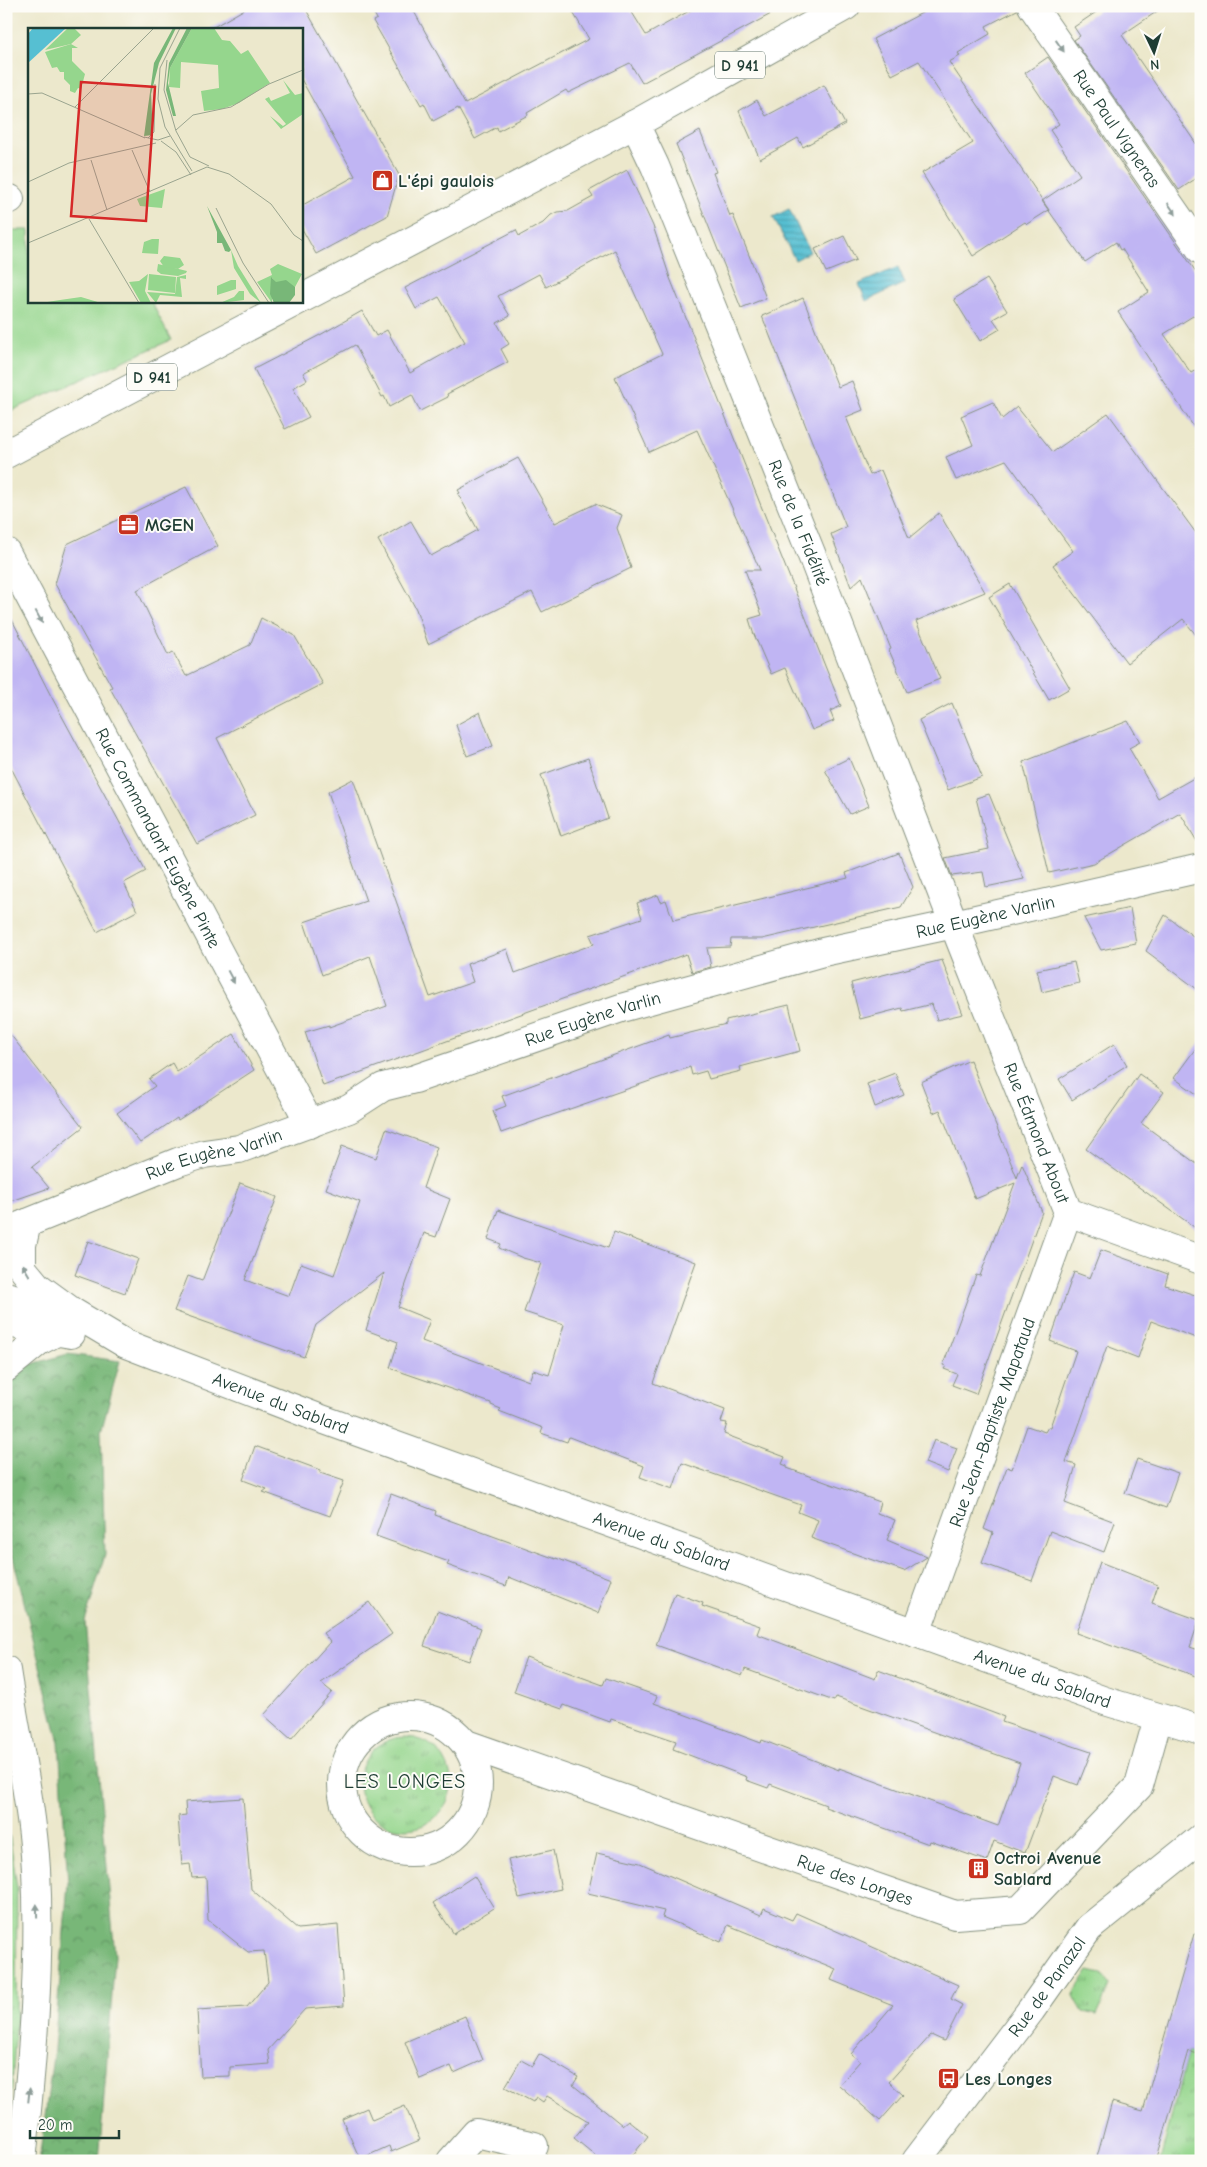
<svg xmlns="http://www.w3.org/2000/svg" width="1207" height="2167" font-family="'Comic Neue',sans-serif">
<defs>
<pattern id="grass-tufts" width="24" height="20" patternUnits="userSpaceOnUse" patternTransform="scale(1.25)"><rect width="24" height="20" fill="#95d68d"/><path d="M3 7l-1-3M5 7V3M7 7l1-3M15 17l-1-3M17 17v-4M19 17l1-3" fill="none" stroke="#79af74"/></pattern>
<pattern id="forest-crowns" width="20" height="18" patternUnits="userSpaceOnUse" patternTransform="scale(1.25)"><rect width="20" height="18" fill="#78b778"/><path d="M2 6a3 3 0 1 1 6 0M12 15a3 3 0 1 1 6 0" fill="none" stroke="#629663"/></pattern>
<pattern id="water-rules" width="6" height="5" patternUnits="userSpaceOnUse" patternTransform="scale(1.25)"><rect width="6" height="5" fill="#56bfd2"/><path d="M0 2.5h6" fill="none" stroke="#479cab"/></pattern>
</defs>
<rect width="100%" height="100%" fill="#fdfcf7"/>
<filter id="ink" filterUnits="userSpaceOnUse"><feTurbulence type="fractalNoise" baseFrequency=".02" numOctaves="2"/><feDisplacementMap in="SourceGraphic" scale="10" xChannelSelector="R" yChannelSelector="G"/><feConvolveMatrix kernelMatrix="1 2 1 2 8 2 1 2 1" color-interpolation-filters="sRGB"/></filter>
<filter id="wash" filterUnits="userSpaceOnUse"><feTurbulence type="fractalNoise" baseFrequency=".0096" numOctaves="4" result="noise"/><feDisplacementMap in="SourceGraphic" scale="20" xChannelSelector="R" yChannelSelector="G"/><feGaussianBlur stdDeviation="1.12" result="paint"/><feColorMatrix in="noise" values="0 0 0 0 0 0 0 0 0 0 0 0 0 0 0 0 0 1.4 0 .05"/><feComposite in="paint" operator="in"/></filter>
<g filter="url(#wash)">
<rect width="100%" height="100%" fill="#ece8cc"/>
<g fill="url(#grass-tufts)" stroke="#5a8a60">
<circle cx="405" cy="1783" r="46"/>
<path d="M6,1813L17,1887L16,2026L7,2161Z"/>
<path d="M1089,1970L1102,1973L1110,1985L1097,2015L1083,2012L1073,1994Z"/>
<path d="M1188,2051L1201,2055V2161H1160Z"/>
</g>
<path fill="url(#forest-crowns)" stroke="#4c7a56" d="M68,1354L120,1361L101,1431L105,1555L85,1621L115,1956L99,2161H39L54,2049L68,1883L59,1743L6,1529V1379L17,1368Z"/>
<path fill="#95d68d" stroke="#5a8a60" d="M6,230H29V301H151L171,340L6,413Z"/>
<g fill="url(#water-rules)" stroke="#3a7e83">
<path d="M789,209L810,252L795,260L773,217Z"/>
<path d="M898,267L905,283L866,301L859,284Z"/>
</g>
<g id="blocks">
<g fill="#c0b5f3">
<path d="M250,6H304L399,175L387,216L316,254L301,227V206L355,176L301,79V29H210Z"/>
<path d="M370,6H411L465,104L589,39L569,6H628L646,35L698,6H786L642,83L630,63L568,93L566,90L527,113L528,115L498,131L497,127L475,139L458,108L433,121L424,103L421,105L373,21L377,19Z"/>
<path d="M935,6H1017V10L986,26L990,34L958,53L960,56L949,62L1049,210L1027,224L1025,222L973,256L922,173L973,143L919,61L892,75L873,39Z"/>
<path d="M1105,6H1165L1122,35L1201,151V175L1179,190L1074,40L1080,36L1074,27Z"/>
<path d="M1048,57L1201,279V311L1164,334L1191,373L1201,367V438L1118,312L1149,292L1122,249L1120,250L1116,242L1085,262L1042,201L1080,175L1050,130L1059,124L1025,73Z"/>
<path d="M824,85L845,124L803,147L798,138L760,159L739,111L757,100L766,116Z"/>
<path d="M700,131L716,172L713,173L730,216L733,215L766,298L741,308L676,144Z"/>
<path d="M627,170L653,226L670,278L841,706L830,711L834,721L812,730L785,668L771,674L753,632L749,619L762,615L745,570H760L697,430L649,452L615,377L662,354L615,250L546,287L539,274L498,296L510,316L497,323L509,344L501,349L508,362L447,394L448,397L420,411L412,395L389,407L384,396L382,397L355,345L303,373L307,380L293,388L309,417L285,429L254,369L320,335L362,311L376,336L387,330L410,373L465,342L439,297L416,309L405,288L516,230L519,236L543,223L551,215L557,212L568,211L593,197L589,191Z"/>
<path d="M844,236L856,260L826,272L815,249Z"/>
<path d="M987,279L1007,311L993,319L1000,329L980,341L954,299Z"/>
<path d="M803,298L838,387L852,381L863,410L846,417L870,475L881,470L909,538L939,513L985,592L916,621L940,679L907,692L889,650L891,649L862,577L851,587L831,534L846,527L762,316Z"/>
<path d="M993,402L1002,419L1017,407L1053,452L1108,413L1201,540V641L1183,619L1127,663L1053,565L1073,551L1006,460L956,480L946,457L973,445L961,416Z"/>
<path d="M518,458L555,523L595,504L622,515L617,528L631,568L542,612L532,592L428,644L416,609L378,540L411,521L431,556L478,530L458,494L460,493L458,490Z"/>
<path d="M186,487L218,546L137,590L168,655L173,652L186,676L250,645L261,618L294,635L323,684L217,738L255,815L197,844L110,688L112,687L55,584L67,544Z"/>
<path d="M1010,584L1070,688L1049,700L989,597Z"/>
<path d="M6,608L51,696L146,871L124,883L137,911L97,932L6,758Z"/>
<path d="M952,703L982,777L948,790L919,720Z"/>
<path d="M480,712L493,746L467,756L456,725Z"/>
<path d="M1128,721L1140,742L1129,748L1158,798L1201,774V848L1180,813L1094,863L1049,873L1023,762Z"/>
<path d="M588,758L608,818L561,836L541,775Z"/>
<path d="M849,758L869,806L850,814L825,770Z"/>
<path d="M353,779L430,997L473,982L467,964L507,949L515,973L594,944L590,935L642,918L637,903L658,895L661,902L666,900L673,920L848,878L846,873L899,853L913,887L901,907L762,939H731L730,947L707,948L711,967L692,972L686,954L323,1086L305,1032L329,1025V1027L387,1006L370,956L322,975L304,922L366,901L328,792Z"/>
<path d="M989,794L1024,879L986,887L983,872L952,876L945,858L989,849L976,798Z"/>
<path d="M1130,908L1136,943L1101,950L1084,918Z"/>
<path d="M1165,915L1201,942V992L1146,951Z"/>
<path d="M942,960L963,1014L937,1020L932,1004L903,1011L902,1008L860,1019L851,983Z"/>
<path d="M1074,962L1079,983L1042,992L1037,970Z"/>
<path d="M789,1005L800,1051L740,1067L741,1071L709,1079L706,1071L692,1075L690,1067L501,1133L493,1111L506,1106L502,1096L669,1035L670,1038L726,1024V1020Z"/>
<path d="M6,1029L83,1127L32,1167L49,1188L6,1203Z"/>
<path d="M234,1034L254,1070L178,1120L177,1118L140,1143L117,1113L155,1086L149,1079L172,1063L177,1072Z"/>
<path d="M1201,1041V1097L1174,1078Z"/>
<path d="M1114,1044L1127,1065L1072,1100L1059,1079Z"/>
<path d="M970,1060L1017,1178L1022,1164L1042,1212L976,1394L952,1385L957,1374L944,1369L946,1366L943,1365L976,1275L980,1276L1015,1183L975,1199L940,1110L933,1113L921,1082Z"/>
<path d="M895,1073L904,1095L875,1107L867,1084Z"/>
<path d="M1139,1074L1164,1092L1141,1123L1201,1167V1232L1086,1149Z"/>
<path d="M386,1129L437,1147L423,1188L450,1199L436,1237L424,1233L398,1307L430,1320L422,1341L529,1381L533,1370L549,1375L564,1325L524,1312L541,1263L523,1258L499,1248L501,1244L488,1239L498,1210L608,1248L614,1232L696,1262L653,1383L725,1410L721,1422L727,1423L724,1434L785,1457L782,1464L787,1466V1468L880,1502L877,1513L895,1520L887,1540L927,1557L904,1571L861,1556L811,1538L818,1520L798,1512L801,1505L682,1463L673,1489L640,1477L644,1466L569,1437L567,1442L541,1433L543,1428L499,1411L501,1409L491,1405V1403L390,1368L398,1342L366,1330L384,1273L316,1325L304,1357L174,1311L188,1276L202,1281L240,1183L277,1197L245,1280L289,1296L301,1263L334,1275L360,1202L326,1189L342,1146L376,1158Z"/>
<path d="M88,1241L138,1259L125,1293L75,1275Z"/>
<path d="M1101,1250L1168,1274L1165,1285L1201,1297V1340L1151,1321L1138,1358L1107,1346L1066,1462L1076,1465L1065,1503L1115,1522L1104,1552L1050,1531L1032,1581L982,1563L993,1533L984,1529L1007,1467L1012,1469L1027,1426L1045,1432L1048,1427H1050L1076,1351L1050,1341L1074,1272L1090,1278Z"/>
<path d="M934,1440L957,1448L948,1472L925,1463Z"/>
<path d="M255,1446L320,1470V1473L344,1481L330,1516L263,1492L267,1489L243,1480Z"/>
<path d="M1137,1459L1178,1473L1166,1508L1125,1493Z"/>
<path d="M391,1494L436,1511L435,1515L556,1559V1558L611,1579L598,1613L509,1577L506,1586L447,1565L449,1562L376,1536Z"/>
<path d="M1100,1562L1158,1585L1152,1603L1199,1620L1190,1647L1201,1651V1678L1076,1633Z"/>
<path d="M675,1593L703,1603L702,1606L760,1626L757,1634L875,1679L878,1670L1004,1717L1002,1722L1091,1752L1078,1785L1054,1776L1025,1853L994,1841L987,1861L930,1841L929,1844L825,1807L826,1805L770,1784L768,1788L746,1780L747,1777L673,1749L676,1741L611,1719L610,1722L564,1705L562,1709L514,1692L526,1657L603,1685L606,1678L657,1696L654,1703L761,1743L762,1740L839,1770V1768L998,1826L1020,1763L836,1697L834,1701L745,1669L742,1676L656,1645Z"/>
<path d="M369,1602L392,1634L321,1683L332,1692L291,1739L264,1715L330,1642L323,1633Z"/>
<path d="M437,1611L481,1628L469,1661L424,1646Z"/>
<path d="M243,1798L251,1889L298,1929L338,1925L344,2006L305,2009L268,2050L270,2064L230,2067V2076L201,2077L197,2010L247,2007L268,1982L264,1951L248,1952L208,1920L206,1877L192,1878L190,1864L182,1865L178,1816L186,1815L185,1802Z"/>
<path d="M553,1850L561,1889L519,1898L508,1860Z"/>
<path d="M597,1853L640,1863L761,1915L764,1908L792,1920L796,1913L958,1985L951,1999L962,2005L944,2041L931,2035L889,2082L903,2095L880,2121L839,2085L860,2061L851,2054L893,2005L831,1980L836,1969L728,1925L721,1942L662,1917L664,1911L588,1893Z"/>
<path d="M474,1876L494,1908L454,1934L433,1903Z"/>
<path d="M1194,1934L1201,1935V2055L1188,2051L1156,2161H1096L1112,2102L1143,2111Z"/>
<path d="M465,2016L483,2060L454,2073L451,2066L420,2079L405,2042Z"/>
<path d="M539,2054L578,2077L573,2085L622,2125L628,2120L648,2136L628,2161H602L574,2138L588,2121L547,2096L543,2102L536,2097L533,2102L505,2087L521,2060L532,2066Z"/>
<path d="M405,2106L420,2140L391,2152L389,2146L360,2159L342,2119L367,2108L372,2120Z"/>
</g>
</g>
</g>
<g filter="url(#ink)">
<use href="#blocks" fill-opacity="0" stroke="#869280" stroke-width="1"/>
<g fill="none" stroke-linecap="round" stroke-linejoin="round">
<defs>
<g id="minor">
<path id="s1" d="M1032,6L1201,250"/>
<path id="s2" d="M635,124L655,166L813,558L960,940L1068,1212L1201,1260"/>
<path d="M6,199H10"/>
<path id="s3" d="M6,552L310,1124"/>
<path id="s4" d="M27,1223L22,1245V1268L37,1286L74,1313L126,1344L316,1417L1105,1701L1201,1730"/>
<path id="s5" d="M10,1230L178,1162L204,1154L239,1149L349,1109L383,1087L415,1079L621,1008L823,952L954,924L1201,868"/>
<path d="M6,1296L61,1310"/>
<path d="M6,1323L71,1334"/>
<path id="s6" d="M916,1633L1068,1212"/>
<circle cx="410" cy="1784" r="68"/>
<path id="s7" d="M466,1744L955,1915L1020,1910L1139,1786L1158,1718"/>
<path d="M451,2161L476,2133L534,2146"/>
<path id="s8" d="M916,2161L1031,2010L1089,1928L1201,1838"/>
</g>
<g id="major">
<path d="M301,299L635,124L846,6"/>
<path d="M6,454L297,301"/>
</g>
<g id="highway">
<path d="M6,1368L39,1341L58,1331"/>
<path d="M6,1670C16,1736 32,1802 36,1869C41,1967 32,2063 22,2161"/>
</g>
</defs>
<use href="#minor" stroke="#869280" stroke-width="30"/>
<use href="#major" stroke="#869280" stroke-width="30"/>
<use href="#highway" stroke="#869280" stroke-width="30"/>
<use href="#minor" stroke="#fff" stroke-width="28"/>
<use href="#major" stroke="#fff" stroke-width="28"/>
<use href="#highway" stroke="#fff" stroke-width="28"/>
</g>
<defs><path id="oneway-solid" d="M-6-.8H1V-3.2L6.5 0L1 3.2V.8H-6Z" transform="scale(1.25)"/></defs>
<g fill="#8f9e9a">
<use href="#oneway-solid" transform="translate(1060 46) rotate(55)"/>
<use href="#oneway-solid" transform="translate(1172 209) rotate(55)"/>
<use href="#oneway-solid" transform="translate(39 617) rotate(62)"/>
<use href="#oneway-solid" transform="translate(231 977) rotate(62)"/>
<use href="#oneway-solid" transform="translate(26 1270) rotate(-120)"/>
<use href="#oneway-solid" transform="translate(37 1911) rotate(-91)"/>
<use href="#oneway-solid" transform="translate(29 2095) rotate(-84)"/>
</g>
</g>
<defs>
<symbol id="shop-square" viewBox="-11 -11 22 22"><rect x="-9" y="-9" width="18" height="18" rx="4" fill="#c8321e" stroke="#fdfcf7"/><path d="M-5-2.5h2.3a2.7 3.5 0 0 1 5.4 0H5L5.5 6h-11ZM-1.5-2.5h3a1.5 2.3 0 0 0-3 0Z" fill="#fff"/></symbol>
<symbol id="office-square" viewBox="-11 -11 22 22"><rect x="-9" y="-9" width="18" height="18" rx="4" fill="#c8321e" stroke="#fdfcf7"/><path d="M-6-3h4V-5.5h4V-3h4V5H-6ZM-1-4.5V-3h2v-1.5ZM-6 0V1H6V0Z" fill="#fff"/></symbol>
<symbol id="building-square" viewBox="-11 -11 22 22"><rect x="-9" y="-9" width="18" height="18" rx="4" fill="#c8321e" stroke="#fdfcf7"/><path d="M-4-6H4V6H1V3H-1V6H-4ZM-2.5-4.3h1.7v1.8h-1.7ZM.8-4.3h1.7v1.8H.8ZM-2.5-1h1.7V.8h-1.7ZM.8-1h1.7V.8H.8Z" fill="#fff"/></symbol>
<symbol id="bus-square" viewBox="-11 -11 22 22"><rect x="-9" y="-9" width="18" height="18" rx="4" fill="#c8321e" stroke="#fdfcf7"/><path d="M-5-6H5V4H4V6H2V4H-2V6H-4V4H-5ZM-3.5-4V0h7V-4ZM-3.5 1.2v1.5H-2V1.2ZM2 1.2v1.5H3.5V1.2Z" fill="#fff"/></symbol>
</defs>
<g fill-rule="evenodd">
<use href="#shop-square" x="370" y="168" width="25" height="25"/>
<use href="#office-square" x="116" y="512" width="25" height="25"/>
<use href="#building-square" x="966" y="1856" width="25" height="25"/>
<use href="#bus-square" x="936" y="2066" width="25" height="25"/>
</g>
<g text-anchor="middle" stroke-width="4" stroke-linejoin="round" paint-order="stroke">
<g fill="#fdfcf7" stroke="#62766e" stroke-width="1">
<rect x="715" y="51.5" width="50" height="27" rx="4"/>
<rect x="127" y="363.5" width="50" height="27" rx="4"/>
</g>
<g font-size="16" font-weight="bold" fill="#1f3d34">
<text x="740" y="71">D 941</text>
<text x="152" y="383">D 941</text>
</g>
<g font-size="18" fill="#1f3d34" stroke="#fdfcf7">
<text dy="6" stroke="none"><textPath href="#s1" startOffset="149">Rue Paul Vigneras</textPath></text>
<text dy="6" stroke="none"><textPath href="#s2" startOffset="431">Rue de la Fidélité</textPath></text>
<text dy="6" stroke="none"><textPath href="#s3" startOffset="324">Rue Commandant Eugène Pinte</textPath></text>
<text dy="6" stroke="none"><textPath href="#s5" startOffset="1028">Rue Eugène Varlin</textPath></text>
<text dy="6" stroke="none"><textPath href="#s5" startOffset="622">Rue Eugène Varlin</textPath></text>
<text dy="6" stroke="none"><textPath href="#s2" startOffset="1086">Rue Édmond About</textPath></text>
<text dy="6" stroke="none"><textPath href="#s5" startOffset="218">Rue Eugène Varlin</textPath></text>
<text dy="6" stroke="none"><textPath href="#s4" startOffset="341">Avenue du Sablard</textPath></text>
<text dy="6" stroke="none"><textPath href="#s6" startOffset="224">Rue Jean-Baptiste Mapataud</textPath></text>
<text dy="6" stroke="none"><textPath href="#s4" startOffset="746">Avenue du Sablard</textPath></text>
<text dy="6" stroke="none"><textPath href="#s4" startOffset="1151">Avenue du Sablard</textPath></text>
<text dy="6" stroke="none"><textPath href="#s7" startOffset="412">Rue des Longes</textPath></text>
<text dy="6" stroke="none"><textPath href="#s8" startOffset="218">Rue de Panazol</textPath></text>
</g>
<g font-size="18" font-weight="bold" fill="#1f3d34" stroke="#fdfcf7" text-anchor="start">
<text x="398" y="187">L'épi gaulois</text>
<text x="145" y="531">MGEN</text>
<text x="994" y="1864">Octroi Avenue<tspan x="994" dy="21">Sablard</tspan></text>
<text x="965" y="2085">Les Longes</text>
</g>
<g font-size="20" letter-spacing="1" fill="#1f3d34" stroke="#fdfcf7">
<text x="405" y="1788">LES LONGES</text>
</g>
</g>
<g transform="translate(28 28)">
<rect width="275" height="275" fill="#ece8cc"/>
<path d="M164,0H186L194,12L202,13L213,26L220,22L242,55L211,75L194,81L176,83L173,63L191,60L190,37L153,34L152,60L141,59L142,40ZM43,16L50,20H44V33L57,46L53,61L50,60L47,65L42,63V57L36,51V44H32L29,39L24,40L17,24ZM255,52L267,67L275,65V86L253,101L242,88L255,98L258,96L237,71L241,69L243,73L262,65ZM124,211H131L130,226L114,225L116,214ZM203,222L210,238L233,275L222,266L206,240ZM130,236L159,243L158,245L150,248L133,246L129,243ZM250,236L274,246L267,259L248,255L244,250V275L229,254L244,247L242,241ZM120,246L117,263L123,275H113L101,254L111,253ZM158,247V251L152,250L154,269L132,267L128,275L119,264L147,266L149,249Z" fill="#95d68d"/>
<path d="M145,0H148L131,35L123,66L125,107L116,108L126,35ZM159,0H164L142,40L140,55L148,88H145L138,62L141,35ZM179,178L203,222L201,224L197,223L194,215H189V204ZM243,249L248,254L258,252L267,259V267L261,275H246L242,266Z" fill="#78b778"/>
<path d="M40,0H46L53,7L43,16L17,22ZM137,161L134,180L112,178L109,171ZM136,228L152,230L156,237L150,241L136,239L132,233ZM121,246L148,249L147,265L120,262ZM203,252H208V261L189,267V258ZM211,263H216V272L192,275L206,269ZM53,269L73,275H13L32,272Z" fill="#95d68d"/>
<path d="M5,0H38L0,35V6Z" fill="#56bfd2"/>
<path fill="none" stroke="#9aa48f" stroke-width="1" d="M152,0L132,40L130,71L137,99L164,143M139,32L136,62L148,103M0,66L14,65L117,110M47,79L126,0M148,102L165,87L203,79L241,56L275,42M148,103L162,129L181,138M116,109L130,112L142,108M120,110L126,104L127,56M133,113L148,124L163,147M104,122L122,164M63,132L79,182M0,154L41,135L128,115M188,180L215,235L241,275M61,191L111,275M0,215L179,139L201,146L243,176L266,207L275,213"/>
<path fill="#d62828" fill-opacity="0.15" stroke="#d62828" stroke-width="2.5" d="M53,54L127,59L118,193L43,188Z"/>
<rect width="275" height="275" fill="none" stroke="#1f3d34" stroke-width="2.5"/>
</g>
<rect width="1207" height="2167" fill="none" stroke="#fdfcf7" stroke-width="25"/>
<g transform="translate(1154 52) rotate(176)" stroke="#fdfcf7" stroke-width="4" paint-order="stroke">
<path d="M0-4L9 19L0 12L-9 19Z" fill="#1f3d34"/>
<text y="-8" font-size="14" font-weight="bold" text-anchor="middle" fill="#1f3d34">N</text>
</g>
<path d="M30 2130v8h89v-8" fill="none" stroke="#1f3d34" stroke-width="2.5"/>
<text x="38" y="2130" font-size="15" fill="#1f3d34" stroke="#fdfcf7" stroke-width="4" paint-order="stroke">20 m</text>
</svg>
